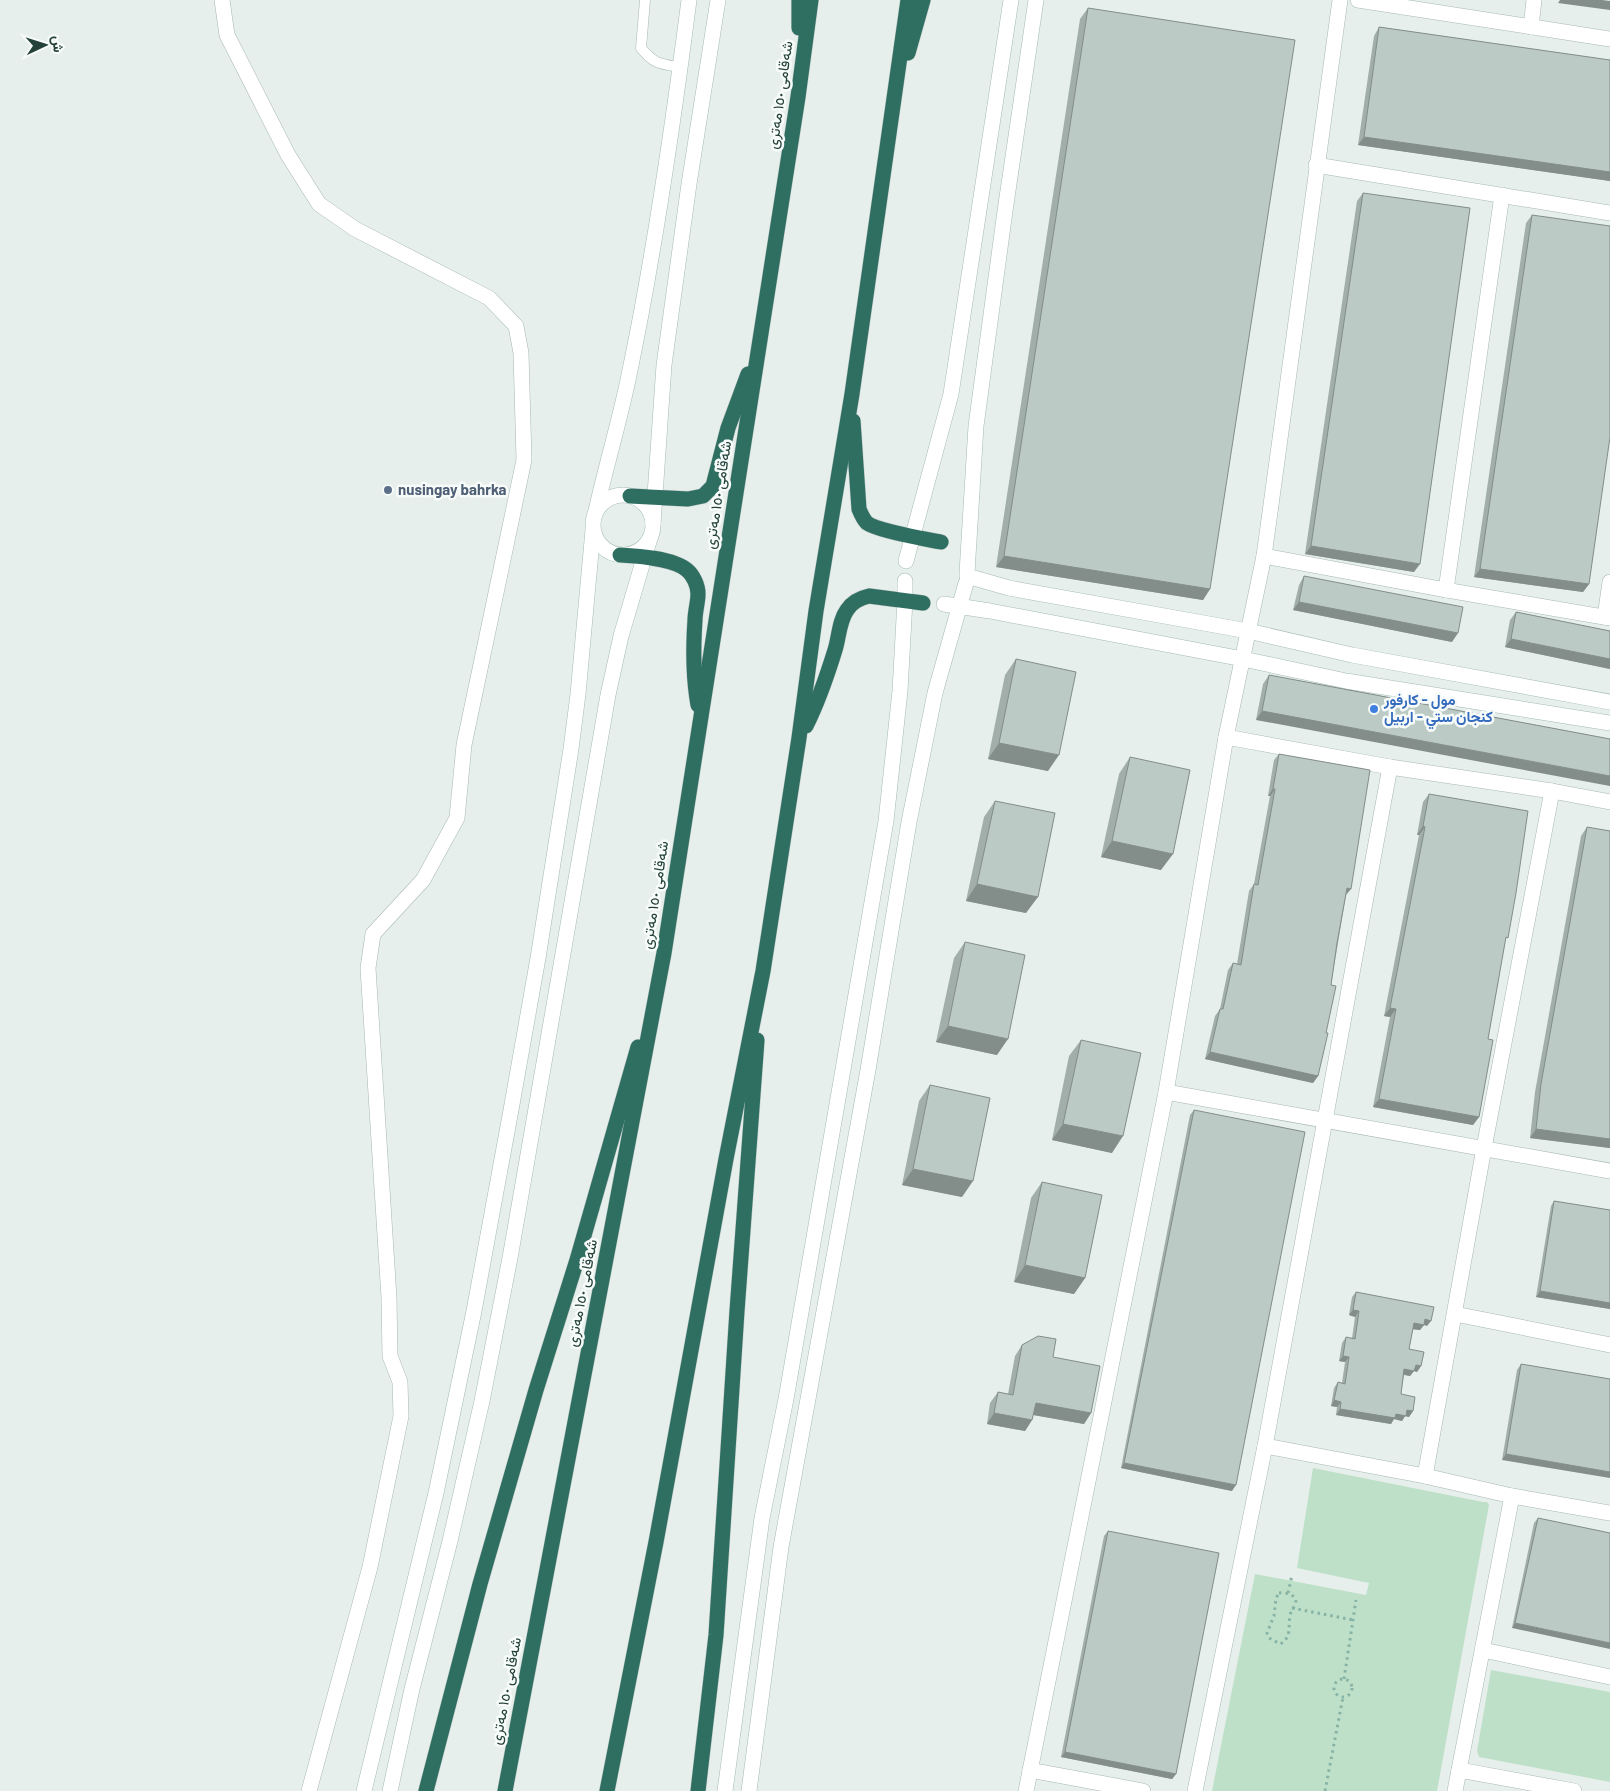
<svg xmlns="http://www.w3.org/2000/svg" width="1610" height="1791" font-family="Barlow,Vazirmatn,sans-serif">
<rect width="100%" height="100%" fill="#e6efeb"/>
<g fill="#bfe0c8">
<path d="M1313,1468L1483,1502H1487L1489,1505L1437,1791H1212L1255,1574L1366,1595L1369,1583L1297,1568Z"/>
<path d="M1491,1670L1610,1692V1782L1479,1757L1477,1751Z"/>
</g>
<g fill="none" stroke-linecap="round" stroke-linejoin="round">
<defs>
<path id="lane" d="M645,0L641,48C654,64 660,64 680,67"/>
<g id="street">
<path d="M222,0L227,35L288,155L319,204L355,229L489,298L516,326L521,353L524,460L464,745L457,818L423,880L373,934L368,968L389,1298L390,1356L400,1382L401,1416L370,1567L309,1791"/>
<path d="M1358,0L1610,39"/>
<path d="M1531,27L1534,0"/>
<path d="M1316,165L1610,213"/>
<path d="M1264,556L1446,590L1610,618"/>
<path d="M1446,590L1502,195"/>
<path d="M1605,617L1610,582"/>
<path d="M1226,737L1390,767L1552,791L1610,802"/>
<path d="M1166,1092L1610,1171"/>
<path d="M1455,1314L1610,1345"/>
<path d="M1265,1446L1425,1476L1512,1496L1610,1513"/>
<path d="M1425,1476L1484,1148L1552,791"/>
<path d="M1483,1650L1610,1677"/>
<path d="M1030,1770L1143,1791"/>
<path d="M1459,1770L1574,1791"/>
<path d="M1026,1791L1166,1092L1226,737L1264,556L1340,0"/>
<path d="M1195,1791L1265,1446L1390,767"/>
<path d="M1455,1791L1512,1496"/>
</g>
<g id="secondary">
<circle cx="623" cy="525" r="30"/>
<path d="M596,511C606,465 620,420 629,375C655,251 673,125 689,0"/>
<path d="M653,524L664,365L689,184L718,0"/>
<path d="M906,561L951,394L1011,0"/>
<path d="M967,573L976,426L1005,211L1036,0"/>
<path d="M967,576L1009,588L1248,631L1352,655L1610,702"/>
<path d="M944,604L990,611L1243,659L1346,681L1610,723"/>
<path d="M364,1791L436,1493L474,1311L511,1110L538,958L571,749L578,694L593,530"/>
<path d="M390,1791L412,1689L450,1541L482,1401L510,1258L608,695L621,636L650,538"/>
<path d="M725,1791L762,1518L786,1399L886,821L900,691L905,600V581"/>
<path d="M749,1791L781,1547L868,1070L909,822L935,693L966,583"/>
</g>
<g id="highway">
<path d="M799,28V0"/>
<path d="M908,53L923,0"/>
<path d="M853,421L859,509C861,514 863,519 867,523C878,531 925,539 941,542"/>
<path d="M630,496L688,499L703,496L713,486L728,428L748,374"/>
<path d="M620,555C638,556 673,558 687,570C693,575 698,585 698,594C698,602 695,612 695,620C693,649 693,677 698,705"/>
<path d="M806,726C818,702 827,676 835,650C839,638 839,621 847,610C852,602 860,598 869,596L923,603"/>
<path d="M426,1791L480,1584L536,1390L577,1260L638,1047"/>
<path d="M505,1791L664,953L798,97L811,0"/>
<path d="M607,1791L656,1542L726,1159L763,971L799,738L816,611L852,394L908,0"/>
<path d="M698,1791L716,1635L737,1311L757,1040"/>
</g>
</defs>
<use href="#lane" stroke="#a8b8b2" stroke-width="11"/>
<use href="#street" stroke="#a8b8b2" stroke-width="16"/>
<use href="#secondary" stroke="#a4bbb3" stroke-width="16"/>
<use href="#highway" stroke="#c2cac8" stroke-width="16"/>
<g stroke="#86b3a5" stroke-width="3" stroke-dasharray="2.5 4" stroke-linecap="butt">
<path d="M1279,1593C1286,1592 1299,1595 1295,1605C1293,1609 1291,1611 1290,1615C1288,1626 1292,1638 1280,1644L1269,1638L1267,1633L1274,1616L1276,1598Z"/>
<path d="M1288,1593L1292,1575"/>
<path d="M1292,1608L1353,1620"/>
<circle cx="1343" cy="1688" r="9"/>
<path d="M1344,1679L1356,1600"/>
<path d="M1325,1791L1343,1697"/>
</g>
<use href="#lane" stroke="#fff" stroke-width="10"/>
<use href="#street" stroke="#fff" stroke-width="15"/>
<use href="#secondary" stroke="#fff" stroke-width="15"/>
<use href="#highway" stroke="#2f6f62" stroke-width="15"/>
</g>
<g fill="#a1aea9">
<path d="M1088,8L1210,589L1203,600L996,567L1080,19Z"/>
<path d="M1379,27L1610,60V181L1358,145L1374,36Z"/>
<path d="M1363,193L1414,572L1305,554L1357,201Z"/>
<path d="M1532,215L1589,584L1583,592L1474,577L1526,223Z"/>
<path d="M1304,576L1452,642L1293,610L1299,585Z"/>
<path d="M1516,612L1610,631V669L1505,647L1510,620Z"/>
<path d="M1016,659L1048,771L988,759L1005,675Z"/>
<path d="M1269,675L1610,739L1256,720L1263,684Z"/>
<path d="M1279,754L1346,895L1331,985L1326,1033L1318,1076L1313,1083L1205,1059L1215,1016L1220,1009L1228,970L1233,963L1237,964L1249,891L1254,884L1270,796H1268L1274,760Z"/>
<path d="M1130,757L1161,870L1101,857L1119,774Z"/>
<path d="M1429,794L1505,942L1488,1039L1479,1117L1473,1125L1373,1107L1390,1017L1384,1016L1419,835H1417L1423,802Z"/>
<path d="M995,801L1026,913L966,901L984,817Z"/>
<path d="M1587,827L1610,831V1148L1530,1138L1535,1092L1581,836Z"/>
<path d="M965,942L997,1055L936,1042L954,958Z"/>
<path d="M1081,1040L1112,1153L1052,1140L1069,1056Z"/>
<path d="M930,1085L962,1197L902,1185L919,1101Z"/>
<path d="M1194,1110L1232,1491L1121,1468L1190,1115Z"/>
<path d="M1042,1182L1085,1278L1074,1294L1014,1282L1031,1198Z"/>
<path d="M1554,1201L1610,1210V1309L1536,1297L1551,1206Z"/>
<path d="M1356,1292L1427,1326L1424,1325L1420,1330L1413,1329L1409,1349L1421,1366L1417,1372L1414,1371L1410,1376L1404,1375L1401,1394L1413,1411L1409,1417L1405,1416L1402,1421L1394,1419L1391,1424L1336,1415L1337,1407L1331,1406L1334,1388L1338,1382L1342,1383L1345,1362L1339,1361L1342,1343L1346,1337L1352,1338L1355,1317L1349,1315L1352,1297Z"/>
<path d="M1022,1345L1053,1357L1091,1413L1084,1424L1033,1415L1032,1420L1025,1431L987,1424L990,1403L998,1392L1008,1394L1015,1356Z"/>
<path d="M1521,1364L1610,1379L1502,1460L1517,1370Z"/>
<path d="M1538,1518L1610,1533L1512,1628L1534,1523Z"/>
<path d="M1108,1531L1176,1774L1172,1779L1061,1757L1104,1536Z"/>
</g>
<g fill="#838d89">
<path d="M1560,0H1602L1610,1V10L1558,3Z"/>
<path d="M1364,137L1610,172V181L1358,145Z"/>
<path d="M1311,546L1420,564L1414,572L1305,554Z"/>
<path d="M1004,556L1210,589L1203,600L996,567Z"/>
<path d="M1480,569L1589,584L1583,592L1474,577Z"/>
<path d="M1299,602L1458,633L1452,642L1293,610Z"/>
<path d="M1511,639L1610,659V669L1505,647Z"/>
<path d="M1262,711L1610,776V786L1256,720Z"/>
<path d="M999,743L1059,755L1048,771L988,759Z"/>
<path d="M1273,789H1275L1270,796H1268Z"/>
<path d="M1423,826L1425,827L1419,835H1417Z"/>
<path d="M1112,841L1173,854L1161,870L1101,857Z"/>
<path d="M977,884L1038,897L1026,913L966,901Z"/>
<path d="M1347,888L1351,889L1346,895Z"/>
<path d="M1390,1008L1396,1009L1390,1017L1384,1016Z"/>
<path d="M948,1026L1008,1039L997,1055L936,1042Z"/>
<path d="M1210,1052L1318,1076L1313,1083L1205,1059Z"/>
<path d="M1379,1099L1479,1117L1473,1125L1373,1107Z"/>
<path d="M1063,1124L1123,1136L1112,1153L1052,1140Z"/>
<path d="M1536,1129L1610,1139V1148L1530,1138Z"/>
<path d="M913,1169L973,1181L962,1197L902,1185Z"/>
<path d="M1025,1265L1085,1278L1074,1294L1014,1282Z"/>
<path d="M1540,1291L1610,1303V1309L1536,1297Z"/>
<path d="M1353,1310L1359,1311L1355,1317L1349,1315Z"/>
<path d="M1425,1319L1431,1321L1427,1326L1424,1325L1420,1330L1410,1329L1414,1323Z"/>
<path d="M1343,1356L1349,1357L1345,1362L1339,1361Z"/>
<path d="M1416,1365L1421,1366L1417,1372L1414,1371L1410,1376L1401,1374L1404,1369Z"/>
<path d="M1334,1400L1341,1402L1337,1407L1331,1406Z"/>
<path d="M1036,1403L1091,1413L1084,1424L1028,1414Z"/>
<path d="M1340,1409L1396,1414L1407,1410L1413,1411L1409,1417L1405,1416L1402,1421L1394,1419L1391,1424L1336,1415Z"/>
<path d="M994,1413L1032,1420L1025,1431L987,1424Z"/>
<path d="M1506,1454L1610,1472V1478L1502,1460Z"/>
<path d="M1124,1463L1236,1485L1232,1491L1121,1468Z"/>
<path d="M1515,1623L1610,1643V1649L1512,1628Z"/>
<path d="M1065,1752L1176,1774L1172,1779L1061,1757Z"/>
</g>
<g fill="#bbcac4" stroke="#838d89">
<path d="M1088,8L1295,40L1210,589L1004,556Z"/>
<path d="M1379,27L1610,60V172L1364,137Z"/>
<path d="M1363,193L1470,208L1420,564L1311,546Z"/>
<path d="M1532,215L1610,226V437L1589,584L1480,569Z"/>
<path d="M1304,576L1463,607L1458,633L1299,602Z"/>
<path d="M1516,612L1610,631V659L1511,639Z"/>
<path d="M1016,659L1076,672L1059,755L999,743Z"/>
<path d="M1269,675L1610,739V776L1262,711Z"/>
<path d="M1279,754L1370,770L1351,889L1347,888L1337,943L1331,985L1336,986L1326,1033H1328L1318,1076L1210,1052L1220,1009H1223L1233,963L1241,965L1254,884L1258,885L1275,789H1273Z"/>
<path d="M1130,757L1190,770L1173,854L1112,841Z"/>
<path d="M1429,794L1528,811L1516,893L1508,938L1506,937L1488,1039L1493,1040L1479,1117L1379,1099L1396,1009L1390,1008L1425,827L1423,826Z"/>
<path d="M995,801L1055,813L1038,897L977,884Z"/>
<path d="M1587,827L1610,831V1139L1536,1129L1541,1084Z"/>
<path d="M965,942L1025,955L1008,1039L948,1026Z"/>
<path d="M1081,1040L1141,1053L1123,1136L1063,1124Z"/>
<path d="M930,1085L990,1098L973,1181L913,1169Z"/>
<path d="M1194,1110L1305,1132L1236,1485L1124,1463Z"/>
<path d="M1042,1182L1102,1195L1085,1278L1025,1265Z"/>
<path d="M1554,1201L1610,1210V1303L1540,1291Z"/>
<path d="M1356,1292L1434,1307L1431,1321L1425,1319L1424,1325L1414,1323L1409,1349L1424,1352L1421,1366L1416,1365L1414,1371L1404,1369L1401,1394L1415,1397L1413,1411L1407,1410L1406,1416L1396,1414L1395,1418L1340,1409L1341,1402L1334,1400L1338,1382L1345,1384L1349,1357L1343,1356L1346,1337L1355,1339L1359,1311L1353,1310Z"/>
<path d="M1038,1336L1056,1339L1053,1357L1100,1366L1091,1413L1036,1403L1032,1420L994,1413L998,1392L1013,1395L1022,1345Z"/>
<path d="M1521,1364L1610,1379V1472L1506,1454Z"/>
<path d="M1538,1518L1610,1533V1643L1515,1623Z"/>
<path d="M1108,1531L1219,1553L1176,1774L1065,1752Z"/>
</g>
<circle fill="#5c6f8a" stroke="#f7fbf9" stroke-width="2" cx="388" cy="490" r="5"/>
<circle fill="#3f7fe0" stroke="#f7fbf9" stroke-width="2" cx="1374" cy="709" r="5"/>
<g text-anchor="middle" stroke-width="5" stroke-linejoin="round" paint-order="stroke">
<g font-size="15" fill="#24423a" stroke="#f7fbf9">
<text transform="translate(780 95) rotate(-82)" y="5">شەقامی ١٥٠ مەتری</text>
<text transform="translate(718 495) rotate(-81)" y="5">شەقامی ١٥٠ مەتری</text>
<text transform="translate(655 895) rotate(-81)" y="5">شەقامی ١٥٠ مەتری</text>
<text transform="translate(582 1293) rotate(-79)" y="5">شەقامی ١٥٠ مەتری</text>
<text transform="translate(506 1691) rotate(-79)" y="5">شەقامی ١٥٠ مەتری</text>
</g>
<g font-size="15" font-weight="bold" fill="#4e5e75" stroke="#f7fbf9" text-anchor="start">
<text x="398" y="495">nusingay bahrka</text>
</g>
<g font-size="15" font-weight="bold" fill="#366cbe" stroke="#f7fbf9" text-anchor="start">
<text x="1384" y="705">مول - كارفور<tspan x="1384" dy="17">كنجان ستي - اربيل</tspan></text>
</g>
</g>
<g transform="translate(45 45) rotate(86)" stroke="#f7fbf9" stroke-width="4" paint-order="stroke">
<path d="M0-4L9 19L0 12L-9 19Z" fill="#24423a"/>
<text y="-8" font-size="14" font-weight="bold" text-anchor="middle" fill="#24423a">ش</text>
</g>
</svg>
